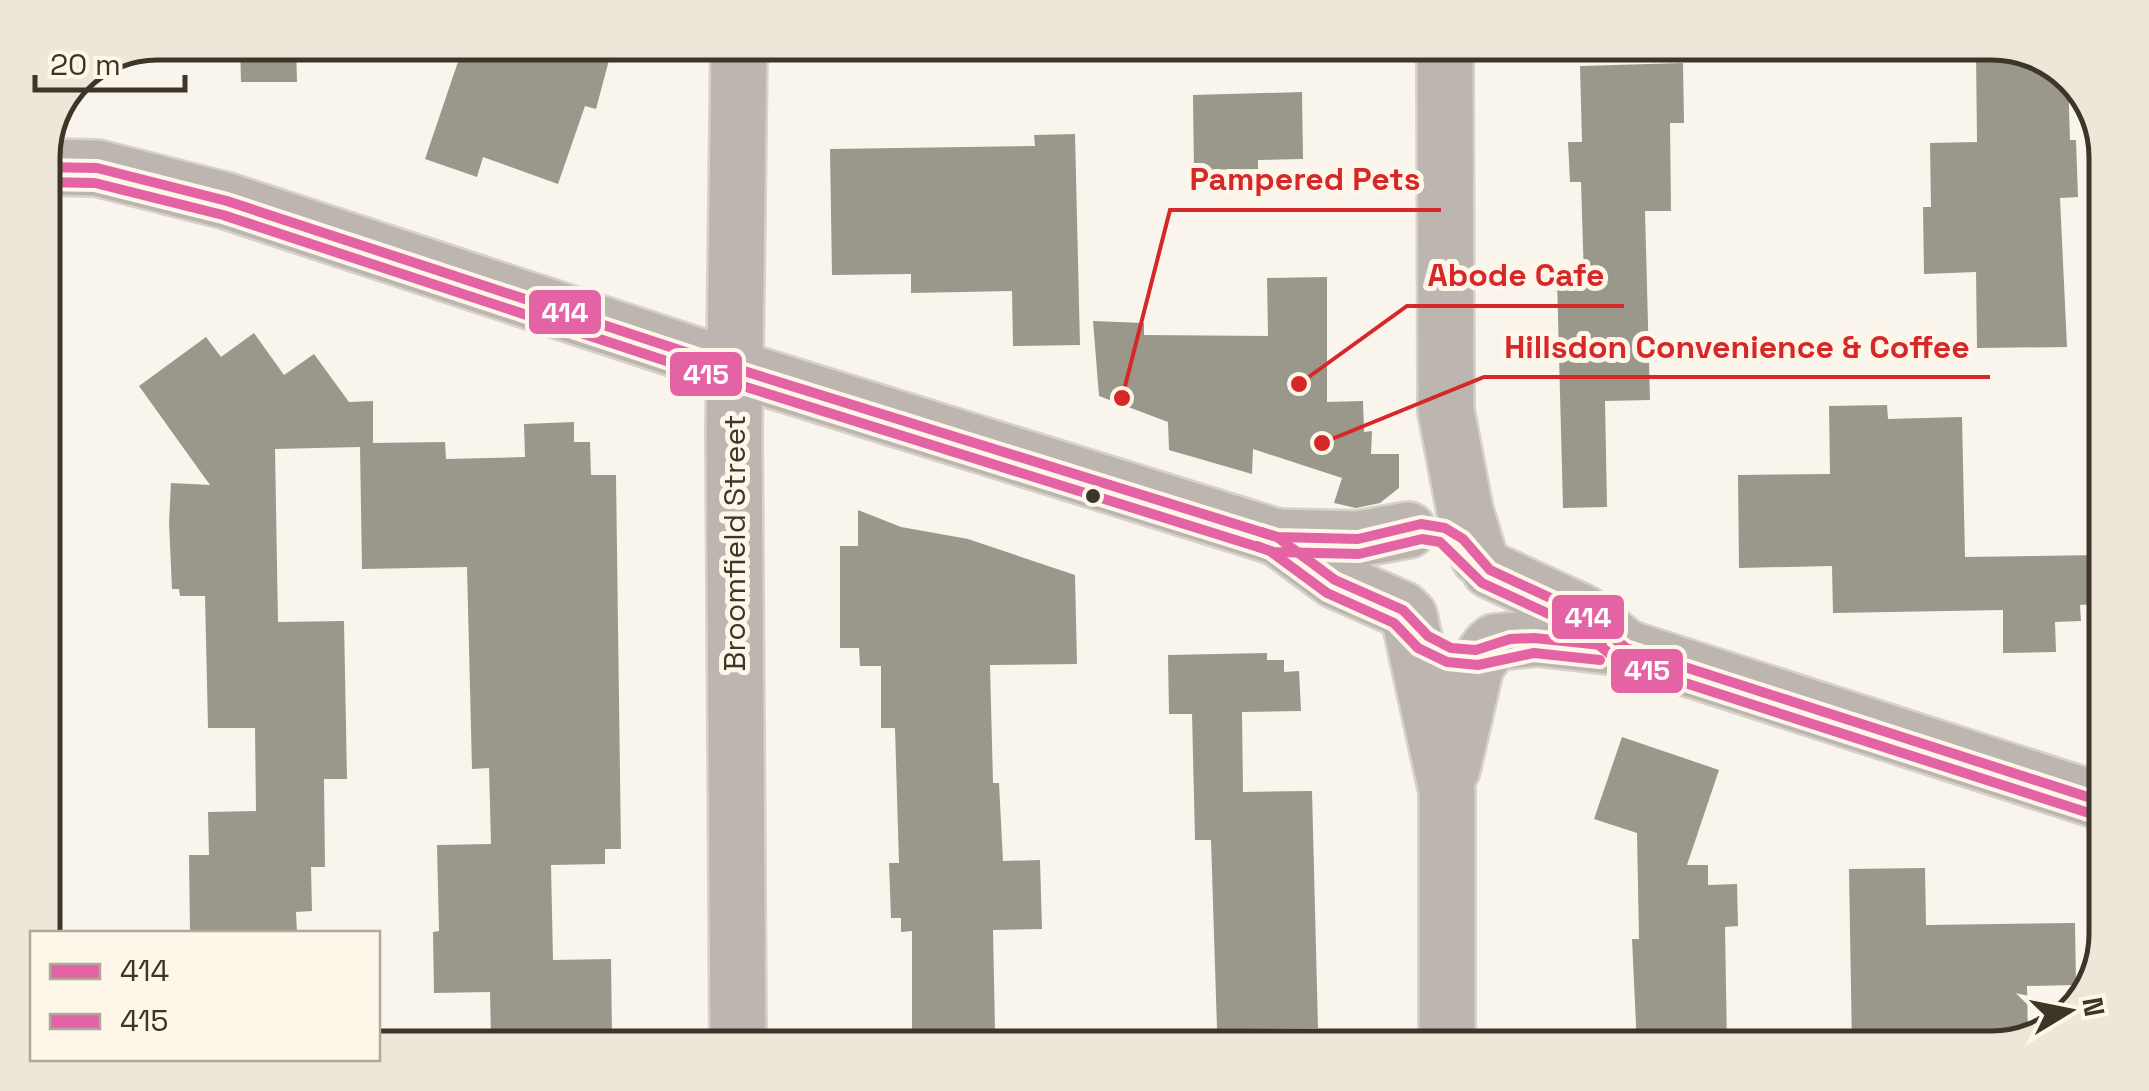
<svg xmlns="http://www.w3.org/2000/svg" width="2149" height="1091" font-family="'Space Grotesk',sans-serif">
<rect width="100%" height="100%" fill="#f9f5ed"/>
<g fill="#9a988b">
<path d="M240,43H296L297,82H241Z"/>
<path d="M464,44L613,45L596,109L585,106L558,184L483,157L477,177L425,159Z"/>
<path d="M1976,54H2042L2068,77L2070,140H2076L2078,197L2060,198L2067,347L1977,348L1976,272L1924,274L1923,207H1931L1930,143L1977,142Z"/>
<path d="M1683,63L1684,123H1670L1671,211H1645L1650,400L1605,401L1607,507L1563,508L1557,279H1584L1581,182H1570L1568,142H1582L1580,66Z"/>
<path d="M1302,92L1303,159L1258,160V169L1194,170L1193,95Z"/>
<path d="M1075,134L1080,345L1013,346L1012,291L911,293V274L832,275L830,149L1035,146L1034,135Z"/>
<path d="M1327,277V402L1363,401L1364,432L1372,431L1371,454H1399V488L1380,503L1356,508L1334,503L1342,478L1253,449L1252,474L1169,450L1168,422L1099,396L1093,321L1144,323V335L1268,336L1267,278Z"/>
<path d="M254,333L284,375L314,354L349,402L373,401V443L445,442L446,459L525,457L524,424L574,422V442H590L591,475H616L621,849H605V864L551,865L553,960L611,959L612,1035L491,1037L490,992L434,993L433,932L439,931L437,845L491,844L489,768L472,769L467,567L362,569L360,447L275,449L278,622L344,621L347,779H324L325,867H311L312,911L296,912L297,934H190L189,855H209L208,812L256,811L255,728H208L205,596H180L179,589H172L169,523L171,483L210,485L139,386L206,337L221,357Z"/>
<path d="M1887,405L1888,419L1962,417L1965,557L2101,555L2100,604L2080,605L2081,621L2055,622L2056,652L2003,653V610L1833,613L1832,566L1739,568L1738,475L1830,474L1829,406Z"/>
<path d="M858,510L901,527L968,539L1075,575L1077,664L990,665L993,783H999L1003,861L1040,860L1042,929L993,930L995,1030L912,1031V931L901,932V918H891L889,863H899L895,728H881V666H860L859,648H840V546H858Z"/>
<path d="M1267,653V660H1284V672L1299,671L1301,711L1242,712L1243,792L1312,791L1318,1028L1217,1029L1211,840H1195L1192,714H1169L1168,655Z"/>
<path d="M1622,737L1719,770L1687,865H1708V885L1737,884L1738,926L1725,927L1727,1047L1637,1046L1632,939H1639L1637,833L1594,819Z"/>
<path d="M1925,868L1926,925L2075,923L2076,985L2027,986L2028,1038L2004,1045L1852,1048L1849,869Z"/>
</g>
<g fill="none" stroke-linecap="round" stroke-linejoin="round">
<defs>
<g id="street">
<path d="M1445,50L1446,411L1465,511L1479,557"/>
<path d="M43,167L97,168L227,201L734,368L1277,537L1358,539L1408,530"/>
<path d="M1277,537L1335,580L1403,610"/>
<path d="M1490,570L1583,613L1624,646"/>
<path d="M1409,616L1447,791V1045"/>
<path d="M1495,642L1538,638L1626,648L2097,800"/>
<path d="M1452,769L1476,665L1490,646"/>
<path d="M738,1041L734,432L739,46"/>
</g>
</defs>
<use href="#street" stroke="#d6d2ca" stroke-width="60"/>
<use href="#street" stroke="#bcb5b0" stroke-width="55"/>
<defs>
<g id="bus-1">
<path d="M43,167L97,168L227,201L734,368L1277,537L1358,539L1421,524L1445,528L1463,539L1490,570L1583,613L1626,648L2097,800"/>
<path d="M1261,532L1277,537L1335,580L1403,610L1428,636L1451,648L1476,650L1510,639L1534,638L1602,645"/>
</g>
<g id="bus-2">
<path d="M43,182L95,183L223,215L730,382L1274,552L1359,554L1422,539L1440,542L1482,583L1575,626L1620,662L2092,814"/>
<path d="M1257,546L1270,551L1327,593L1394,623L1418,648L1447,662L1478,665L1534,653L1600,660"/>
</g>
</defs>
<use href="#bus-1" stroke="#fef6e8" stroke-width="18"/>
<use href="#bus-2" stroke="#fef6e8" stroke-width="18"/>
<use href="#bus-1" stroke="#e463a4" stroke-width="10"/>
<use href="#bus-2" stroke="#e463a4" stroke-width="10"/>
</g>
<circle fill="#3c3528" stroke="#fef6e8" stroke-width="4" cx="1093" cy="496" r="9"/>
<g text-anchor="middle" stroke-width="10" stroke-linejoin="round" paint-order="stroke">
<g font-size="30" fill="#3c3528" stroke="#fef6e8">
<text transform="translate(735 543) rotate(-90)" y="10">Broomfield Street</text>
</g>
</g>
<path d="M0 0H2149V1091H0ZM157 60H1992A97 97 0 0 1 2089 157V934A97 97 0 0 1 1992 1031H157A97 97 0 0 1 60 934V157A97 97 0 0 1 157 60Z" fill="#eee7d9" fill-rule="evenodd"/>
<path fill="none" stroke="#3c3528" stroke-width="5" d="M157 60H1992A97 97 0 0 1 2089 157V934A97 97 0 0 1 1992 1031H157A97 97 0 0 1 60 934V157A97 97 0 0 1 157 60Z"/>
<path fill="none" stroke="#d62828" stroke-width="4" d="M1122 398L1170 210H1441M1299 384L1407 306H1624M1322 443L1484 377H1990"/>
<g fill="#d62828" stroke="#fef6e8" stroke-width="4">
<circle cx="1122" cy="398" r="10"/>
<circle cx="1299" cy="384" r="10"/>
<circle cx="1322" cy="443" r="10"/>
</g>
<g font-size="32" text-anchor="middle" font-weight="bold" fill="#d62828" stroke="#fef6e8" stroke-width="10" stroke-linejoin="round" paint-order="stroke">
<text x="1305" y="190">Pampered Pets</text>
<text x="1516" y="286">Abode Cafe</text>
<text x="1737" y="358">Hillsdon Convenience &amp; Coffee</text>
</g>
<g stroke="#fef6e8" stroke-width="4">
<rect x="527" y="288" width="76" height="48" rx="10" fill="#e463a4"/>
<rect x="668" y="350" width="76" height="48" rx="10" fill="#e463a4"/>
<rect x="1550" y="593" width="76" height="48" rx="10" fill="#e463a4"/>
<rect x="1609" y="647" width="76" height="48" rx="10" fill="#e463a4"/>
</g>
<g font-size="28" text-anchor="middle" font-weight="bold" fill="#fff">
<text x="565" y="322">414</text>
<text x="706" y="384">415</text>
<text x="1588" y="627">414</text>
<text x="1647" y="680">415</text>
</g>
<rect x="30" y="931" width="350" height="130" fill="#fef6e8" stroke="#b0a99b" stroke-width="2.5"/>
<rect x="50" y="964" width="50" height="15" fill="#e463a4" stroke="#b0a99b" stroke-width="2.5"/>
<text x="120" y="981" font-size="30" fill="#3c3528">414</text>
<rect x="50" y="1014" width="50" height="15" fill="#e463a4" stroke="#b0a99b" stroke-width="2.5"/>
<text x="120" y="1031" font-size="30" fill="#3c3528">415</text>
<g transform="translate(2069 1011) rotate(80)" stroke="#fef6e8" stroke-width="8" paint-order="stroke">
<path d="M0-8L18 38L0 25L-18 38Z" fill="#3c3528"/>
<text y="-15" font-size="28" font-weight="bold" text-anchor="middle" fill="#3c3528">N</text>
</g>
<path d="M35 75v15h150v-15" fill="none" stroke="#3c3528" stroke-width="5"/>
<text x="50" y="75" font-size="30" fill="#3c3528" stroke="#fef6e8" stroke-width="8" paint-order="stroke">20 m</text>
</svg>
